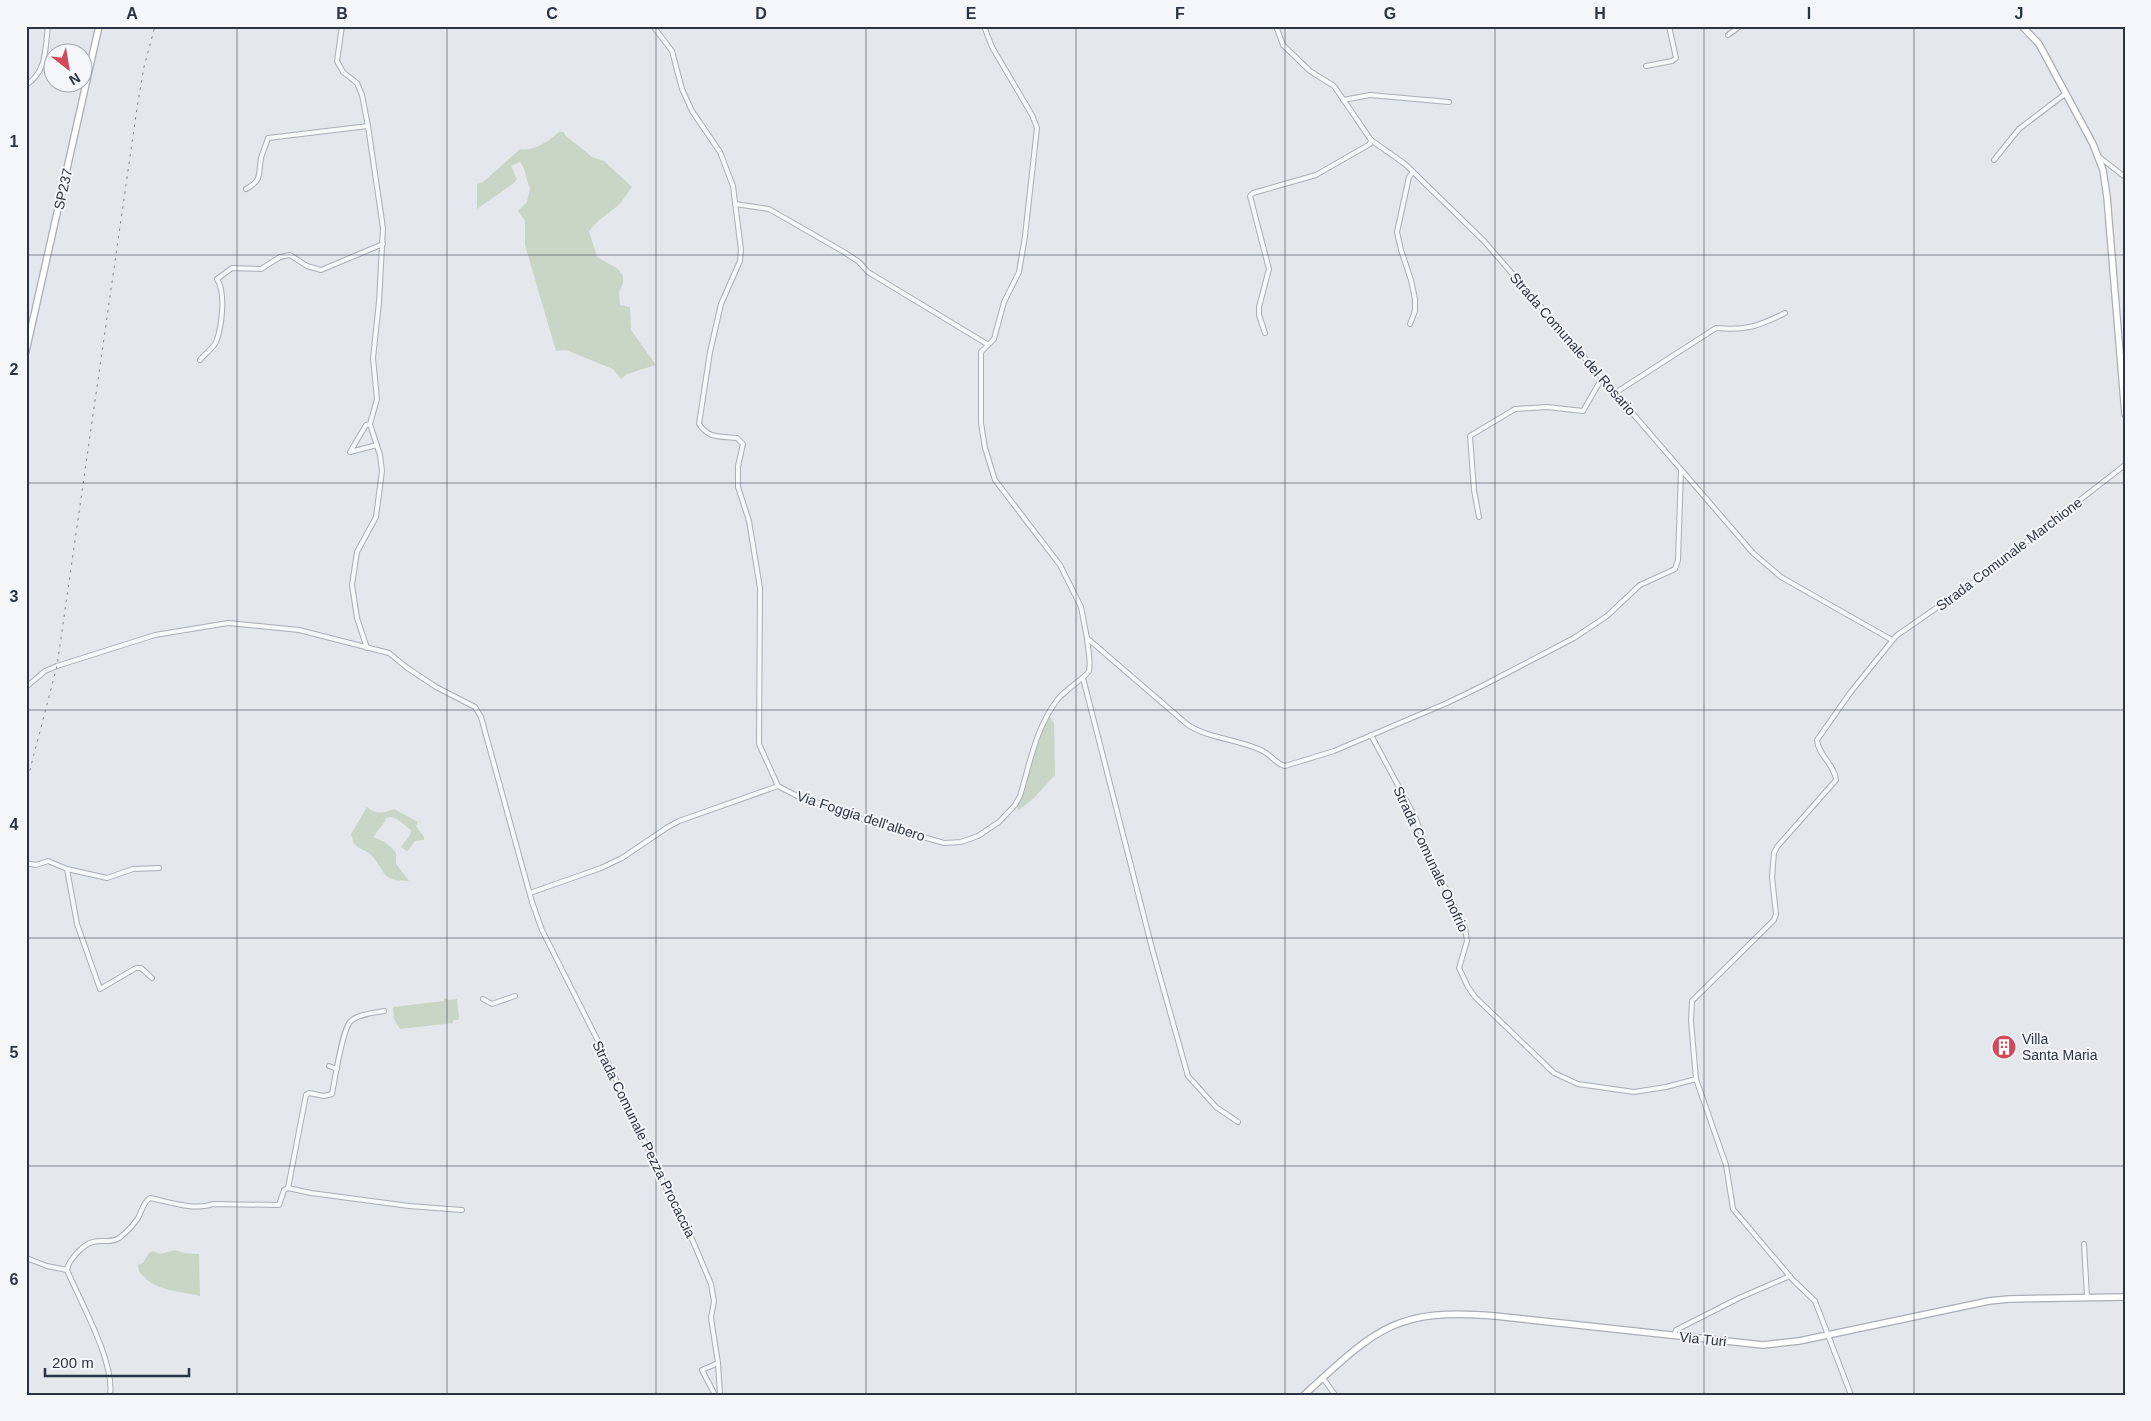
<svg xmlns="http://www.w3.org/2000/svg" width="2151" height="1421" font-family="Helvetica,sans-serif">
<rect width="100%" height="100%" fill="#e4e7ec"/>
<g fill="#c9d6c5">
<path d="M559,132H564L565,135L592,157L604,161L632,187L620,204L598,221L589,231L597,257L618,269L623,276V283L619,293L620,305L630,307L631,330L656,365L627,374L621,379L613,369L566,350L556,351L525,245V221L518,211L527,202L530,188C525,179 527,171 520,162L511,166L517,179L514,183L477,209V184L483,182L520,149C535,151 547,142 559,132Z"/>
<path d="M1049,715L1054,723L1055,775L1035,797L1019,810L1015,804L1041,728Z"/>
<path d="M367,807C376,815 383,813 394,809L418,822L416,826L424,837V840L415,841L407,851L401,847L410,835L411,830L397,819L391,817L386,818V820L373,837L385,842L393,849L396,853V864L409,881C378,881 387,870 370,854C366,850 359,849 354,844L351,834Z"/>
<path d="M444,998L449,1000L457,999L459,1017L458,1020H453V1023L400,1029L394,1019L393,1007L444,1001Z"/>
<path d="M175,1250L184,1253L199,1254L200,1296C179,1291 152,1291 139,1271L138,1265L143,1263L149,1253L153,1251L160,1254Z"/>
</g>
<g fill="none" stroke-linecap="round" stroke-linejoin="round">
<defs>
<g id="street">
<path d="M342,26L337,61L343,72L357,83L362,95L368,126L383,228L379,302L373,358L377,399L370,424L366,425L350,452L377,445"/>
<path d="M653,26L672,51L682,89L692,111L720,152L733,186L741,250L740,261L721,304L710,352L699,424C709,439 719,436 737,438L743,444L738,466V487L749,521L760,588L759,744L778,786L801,798L826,805L864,820L944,843L961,842L978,836L999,822L1015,805L1020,796C1030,763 1036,727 1058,699C1064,691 1087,676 1089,671C1091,662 1088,648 1087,640"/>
<path d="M984,26L992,47L1032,115L1037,128L1025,236L1019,272L1004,302L994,339L981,352V423L985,448L995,480L1060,565L1081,607L1087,638L1188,725C1210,739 1239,739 1263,751C1271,755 1276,764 1285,766L1334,751L1447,703L1484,685L1574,638L1607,616L1640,585L1675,569L1678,560L1681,470"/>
<path d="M1276,26L1283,45L1310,71L1334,86L1371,140L1405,164L1484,241L1753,553L1781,577L1892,640"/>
<path d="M1728,35L1740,26"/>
<path d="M1646,66L1672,61L1676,58L1669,26"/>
<path d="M26,85C47,72 45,49 48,26"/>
<path d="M1343,100L1370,95L1449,102"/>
<path d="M2098,156L2125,177"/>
<path d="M1994,160L2019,129L2065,94"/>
<path d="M246,189C263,180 258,174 261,158C263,151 266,145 268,138L368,126"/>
<path d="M735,204L769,209L844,252L859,262L868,272L987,344"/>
<path d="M1410,324L1415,311V299L1411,280L1401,250L1397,232L1409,177L1413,172"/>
<path d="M1265,333L1259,315V307L1269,269L1250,196L1253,193L1316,175L1370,144L1371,140"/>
<path d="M200,360C205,354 213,348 216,342C222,327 226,292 217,279L232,268L261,269L280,257L290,255L307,266L321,270L383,244"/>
<path d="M1615,393L1716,328C1746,331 1759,326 1785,313"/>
<path d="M1479,517L1474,490L1470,436L1515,409L1547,407L1583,411L1602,378"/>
<path d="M367,648L357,618L352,585L357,552L376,517L382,471L380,455L370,424"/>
<path d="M1083,678L1153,952L1188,1076L1216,1107L1238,1122"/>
<path d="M26,687L45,671L57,666L155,635L228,623L299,630L389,653L406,667L436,687L475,707L481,717L532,902L542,930L602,1049L665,1186L686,1225L711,1284L714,1301L711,1318L718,1363L720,1395"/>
<path d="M1371,735L1416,819L1427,850L1465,928L1467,941L1459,968L1468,987L1475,997L1554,1073L1578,1084L1634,1092L1666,1087L1696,1079"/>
<path d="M26,863L36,865L48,861L67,869L107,878L133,869L159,868"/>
<path d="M67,869L77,924L100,989L136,968H141L152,978"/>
<path d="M530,893L601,868L622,858L668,827L679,821L778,786"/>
<path d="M483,999L492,1004L515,996"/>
<path d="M329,1066L337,1069"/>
<path d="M288,1188L311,1193L409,1206L462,1210"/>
<path d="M2084,1244L2087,1297"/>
<path d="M26,1258L47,1266L67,1270C80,1301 115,1362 110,1395"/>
<path d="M67,1270C68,1261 83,1244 93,1242C102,1239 111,1244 119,1238C126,1233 134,1224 138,1218C142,1211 143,1202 150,1198C169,1202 195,1211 213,1204L279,1205L284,1190L288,1188L306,1095L309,1093L324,1096L332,1094C335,1079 342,1031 350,1022C357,1014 374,1013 384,1011"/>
<path d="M1674,1335L1676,1330L1739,1298L1790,1276"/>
<path d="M1323,1378L1335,1395"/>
<path d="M715,1395L702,1370L718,1363"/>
<path d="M1851,1395L1815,1301L1793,1280L1733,1209L1726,1165L1696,1079L1691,1021L1692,1001L1774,920L1776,914L1772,877L1774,853L1777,847L1836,780C1835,765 1818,755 1817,740L1850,693L1896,636L1981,577L2125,465"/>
</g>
<g id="secondary">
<path d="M2022,26L2039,44L2093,144L2103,170L2107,197L2125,414"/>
<path d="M26,351L99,26"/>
<path d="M1304,1395C1374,1331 1394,1307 1495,1316L1763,1345L1799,1341L1989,1301L2009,1299L2125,1297"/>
</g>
</defs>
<use href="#street" stroke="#a9aeb7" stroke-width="6"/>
<use href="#secondary" stroke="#a9aeb7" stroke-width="8"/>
<use href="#street" stroke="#f7f8fa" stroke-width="4"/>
<use href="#secondary" stroke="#fff" stroke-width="5.5"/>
<path stroke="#7d8696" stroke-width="1" stroke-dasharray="2.5 5" stroke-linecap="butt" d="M26,785L57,666L137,108L144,67L155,26"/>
</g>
<path fill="none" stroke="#2b3445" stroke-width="1" stroke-opacity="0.55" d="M237,26V1395M447,26V1395M656,26V1395M866,26V1395M1076,26V1395M1285,26V1395M1495,26V1395M1704,26V1395M1914,26V1395M26,255H2125M26,483H2125M26,710H2125M26,938H2125M26,1166H2125"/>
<defs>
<symbol id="building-disc" viewBox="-11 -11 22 22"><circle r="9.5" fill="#d1495b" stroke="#f4f6f9"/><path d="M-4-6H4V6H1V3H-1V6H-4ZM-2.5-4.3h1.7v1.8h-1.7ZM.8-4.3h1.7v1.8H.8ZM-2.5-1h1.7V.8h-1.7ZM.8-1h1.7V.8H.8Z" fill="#fff"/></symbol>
</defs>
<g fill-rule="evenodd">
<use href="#building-disc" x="1990" y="1033" width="28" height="28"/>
</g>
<g text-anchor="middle" stroke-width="4" stroke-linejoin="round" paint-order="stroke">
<g font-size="14" fill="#2b3445" stroke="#f4f6f9">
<text transform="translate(63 189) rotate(-77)" y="5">SP237</text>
<text transform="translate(1573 344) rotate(49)" y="5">Strada Comunale del Rosario</text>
<text transform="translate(2009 554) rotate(-37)" y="5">Strada Comunale Marchione</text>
<text transform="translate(861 816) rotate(18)" y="5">Via Foggia dell'albero</text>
<text transform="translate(1431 859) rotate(65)" y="5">Strada Comunale Onofrio</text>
<text transform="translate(644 1139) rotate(64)" y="5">Strada Comunale Pezza Procaccia</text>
<text transform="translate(1703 1339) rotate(6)" y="5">Via Turi</text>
</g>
<g font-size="14" fill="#2b3445" stroke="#f4f6f9" text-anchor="start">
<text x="2022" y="1044">Villa<tspan x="2022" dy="16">Santa Maria</tspan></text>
</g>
</g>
<rect width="2151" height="1421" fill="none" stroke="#f4f6f9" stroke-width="55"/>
<g transform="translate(68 68) rotate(149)"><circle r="24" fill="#f4f6f9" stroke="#a4a8b1"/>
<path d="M0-4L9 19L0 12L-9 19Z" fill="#d1495b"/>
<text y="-8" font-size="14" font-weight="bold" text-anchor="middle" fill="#2b3445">N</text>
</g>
<path d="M45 1368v8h144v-8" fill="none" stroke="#2b3445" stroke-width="2.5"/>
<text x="52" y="1368" font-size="15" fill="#2b3445" stroke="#f4f6f9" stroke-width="4" paint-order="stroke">200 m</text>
<rect x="28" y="28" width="2096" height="1366" fill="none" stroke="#2b3445" stroke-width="2"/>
<g font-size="16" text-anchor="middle" font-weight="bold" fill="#2b3445">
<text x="132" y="19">A</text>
<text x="342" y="19">B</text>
<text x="552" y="19">C</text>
<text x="761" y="19">D</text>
<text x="971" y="19">E</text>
<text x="1180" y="19">F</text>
<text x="1390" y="19">G</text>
<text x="1600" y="19">H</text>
<text x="1809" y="19">I</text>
<text x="2019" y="19">J</text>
<text x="14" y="147">1</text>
<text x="14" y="375">2</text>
<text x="14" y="602">3</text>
<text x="14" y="830">4</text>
<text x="14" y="1058">5</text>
<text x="14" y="1285">6</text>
</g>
</svg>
